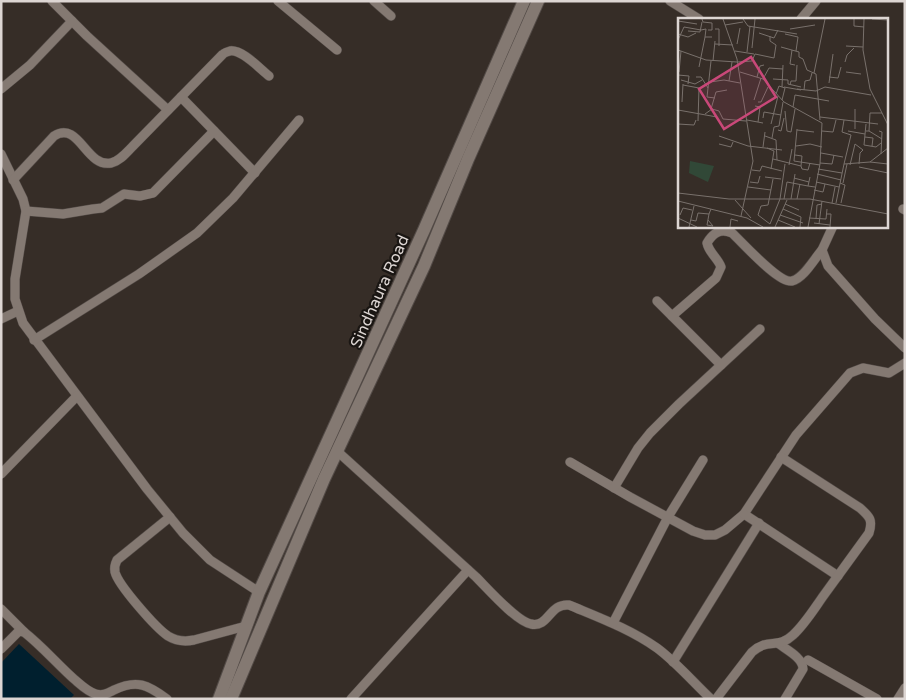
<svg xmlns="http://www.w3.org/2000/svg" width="906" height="700" font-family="'Varela Round',sans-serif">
<rect width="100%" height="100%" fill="#362d27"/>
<path fill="#001f2e" d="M19,644L74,695L70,699H1V663Z"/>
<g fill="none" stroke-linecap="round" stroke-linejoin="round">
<defs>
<g id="street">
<path d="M52,1L87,36L168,110"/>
<path d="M278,1L337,50"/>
<path d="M374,1L391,16"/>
<path d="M670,1L699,19"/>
<path d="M801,19L816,1"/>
<path d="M1,89L30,65L72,21"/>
<path d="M181,97L255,173"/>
<path d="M1,154L23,199L26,211L15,279V299L23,323L147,489L183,533L210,560L259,592"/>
<path d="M13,180L54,136C79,120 86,168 111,163C120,161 127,152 133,146L223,54C223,53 230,51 230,51C242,49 260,69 269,76"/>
<path d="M903,209L905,210"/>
<path d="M26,211L63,214L93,209L102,208L124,194L140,196L153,193L214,131"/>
<path d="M833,226L822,250L828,266L875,319L905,348"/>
<path d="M657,301L721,365"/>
<path d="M672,316L716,278L721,267C718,258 709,253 707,243C713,233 720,228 732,233C742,242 779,284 792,281C804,278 814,259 822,250"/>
<path d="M1,319L18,311"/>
<path d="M34,340L139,274L197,233L233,198L299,120"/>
<path d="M337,451C383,493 430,535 476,577C488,589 517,622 531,624C549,628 549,603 569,605C600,618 630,629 657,648C676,662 693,682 711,699"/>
<path d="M570,462L630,497L693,531L705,535H715L725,530L744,514L796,435L850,373L863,368L889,373L905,363"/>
<path d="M1,474L77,396"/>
<path d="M614,488L638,448L650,433L679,404L760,329"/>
<path d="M744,514L838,576"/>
<path d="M170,517L117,560C115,564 114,567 115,572C118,585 156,628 168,636C176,641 184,642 194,640L246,626"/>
<path d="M1,609L24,632"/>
<path d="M613,623L668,517L703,460"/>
<path d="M779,644C787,650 803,658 803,669L785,699"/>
<path d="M1,649L19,631L24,632C42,646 57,664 74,679C81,685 88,692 96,694C103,696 108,693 114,690C137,679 148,685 167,699"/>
<path d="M808,660L877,699"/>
<path d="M673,662L759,523"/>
<path d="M351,699L468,570"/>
<path d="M716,699L752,652C769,637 777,650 793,635C805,624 814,609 824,595C839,574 854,554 869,533C873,520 870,517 860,508L781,457"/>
<path d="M898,699L905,688"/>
</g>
<g id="secondary">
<path d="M219,699L259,592L424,230L524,1"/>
<path d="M231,699L324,479L424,266L468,159L538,1"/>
</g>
</defs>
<use href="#street" stroke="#534b47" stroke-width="10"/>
<use href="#secondary" stroke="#534b47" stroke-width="14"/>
<use href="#street" stroke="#847972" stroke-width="9"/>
<use href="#secondary" stroke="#847972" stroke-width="12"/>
</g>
<g text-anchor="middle" stroke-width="4.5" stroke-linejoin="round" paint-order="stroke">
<g font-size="16" fill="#ddd6d3" stroke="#1a1613">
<text transform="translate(379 291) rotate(-66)" y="6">Sindhaura Road</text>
</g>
</g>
<g transform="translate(678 18)">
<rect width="210" height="210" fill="#362d27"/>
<path d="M12,143L36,148L30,164L11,155Z" fill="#314837"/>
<path fill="none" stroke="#79716c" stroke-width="1" d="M24,1L25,4L34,5V12H30M45,1L59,41L75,143L63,198M65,1L70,8L119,16M176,1V8L186,9M186,1L185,32L192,71L210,107M194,1L210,2M0,3L19,6M47,7L65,4M37,11H41V28M112,11L137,7M23,12L28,11L27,19H34M10,13L22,14L24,4M81,15L96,20L100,12M0,16L10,19L18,15M107,16L120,19L118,33M0,22L6,9L23,12M37,26L55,27M59,26L62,10M168,28L185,29M103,29L121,34V39L125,41L129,52L138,56L142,102M74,30L77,1M0,32L28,42L59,44M114,32L112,46L117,47M57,33L76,36M69,34L72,8M33,43L29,79L37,80M35,43L37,23M60,44L74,43L77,36L96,40L98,27L92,23V18M167,44L169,37L176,30M21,49L27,19M1,54L3,33M62,54L85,61L106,84L144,105L142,146L130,209M168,54L183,56M136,55L147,1M0,57L11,58L10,66M18,59H23L30,70M79,59L82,48L86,47M151,59L160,60L163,49M85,61L91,50L105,51M95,61L110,62V66L123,69M3,62L17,66L24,62M51,63L54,44M32,64L46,62L62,65M151,65L155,36M5,67L21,70L20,103M112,67L113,63H118L119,47M104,69L105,47M106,69L123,72M119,71L138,73L147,69L193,77M126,72L127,63L132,62L134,55M98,76L101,68L107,70L104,82M76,82L83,60M4,84L5,66M80,84H83L90,69M77,88L82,89L80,104M115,89L117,77L151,83M33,91L38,74L49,72M177,91V111M0,92L39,99M107,93L109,113L113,114L117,91M27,96L34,91L41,93L45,101L68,103M142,99L200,106M85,100L86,94L103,97M69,102L85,105M0,106L16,107L18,102M93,106L100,78M188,106L186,127L198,129L203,125M119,111L116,143L142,147M100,112L103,113L106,100M119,112L136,114M144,113L155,114L158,102M170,113L187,116M188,113H191L192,95H204M191,113L204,121M201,113L204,114L203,136M41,118L70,128L104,132M87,118L98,122L99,142M187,119L195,120L194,128M94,120L96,109L101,108L105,84M41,126L53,129L55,124M118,128L132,126L144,129M85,129L87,114M89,130L96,133L93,151M143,135L165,139M95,141L123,148L124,138L117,137M192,144L210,146M142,145L154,146L156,137M166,146L173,117L164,114L166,102M111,147L114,131M172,147L177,126L185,132L182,135L181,146M123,148L124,151L130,152L132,145M181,149L210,155M140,151L164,155M74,152L82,153L84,148L104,153M139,156L163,162M87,159L103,161M132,159L130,168L137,169M116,160L131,164M95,161L90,187L83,188L80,197L92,206L102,181L107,146M72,164L80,165L82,158M138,164L161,169M162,165L167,167L163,185M165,165L169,146M70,169L93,172M136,172L145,174L147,166M0,175L51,181H132L210,196M106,181L109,164L130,168M113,181L117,156M119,181L122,166M57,182L73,200M0,183L69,200L85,209M154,185L157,169M158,185L166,146L192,144L210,130M107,186L121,192M105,191L123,199L122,209M149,196H153L152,209M2,197L5,190L14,192M102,197L125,205M0,200L19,209M131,200L148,201L149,191M138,201L139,187L144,186M13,202L18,203L20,195L31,196M30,202L35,208L29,207L31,196L33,191M100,202L117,209M136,205L152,207M141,206L144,183M11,209L16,188M52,209L53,201L60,203M97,209L109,182"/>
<path fill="#c94879" fill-opacity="0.15" stroke="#c94879" stroke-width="2.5" d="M73,39L98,79L46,111L21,71Z"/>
<rect width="210" height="210" fill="none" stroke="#ddd6d3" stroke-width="2.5"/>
</g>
<rect width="906" height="700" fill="none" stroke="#ddd6d3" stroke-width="5"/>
</svg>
